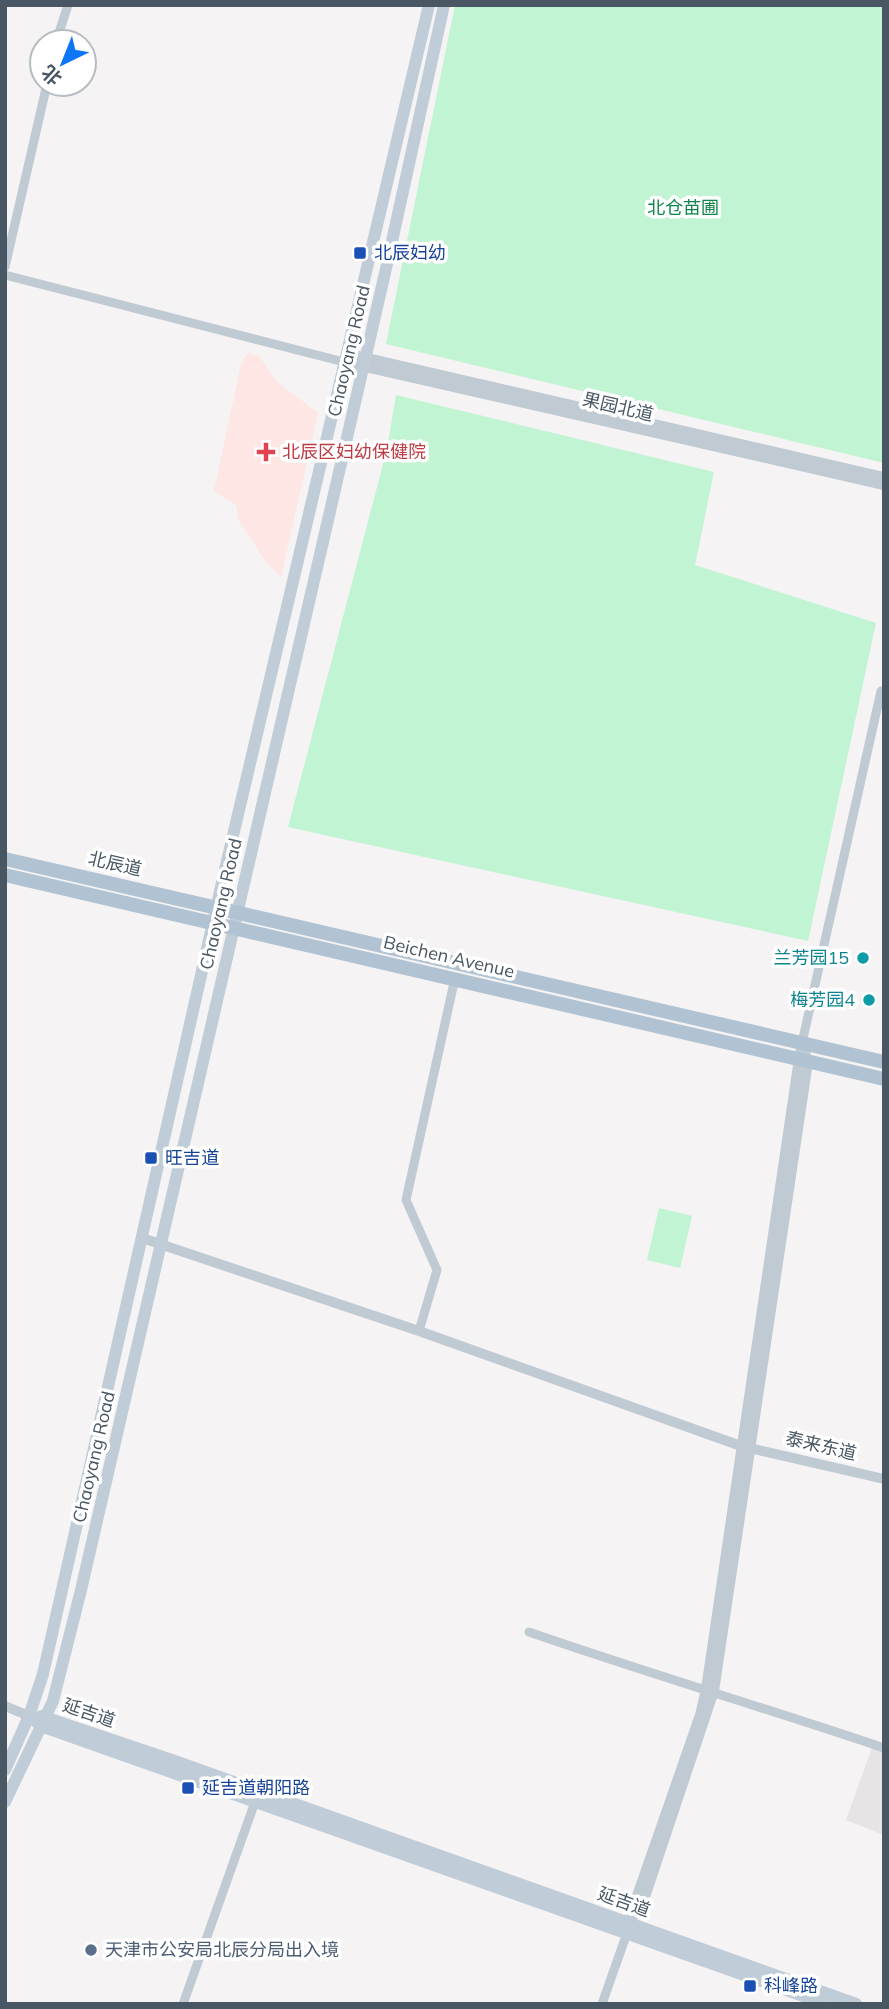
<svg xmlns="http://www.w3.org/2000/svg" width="889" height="2009" font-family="Mulish,'Noto Sans SC',sans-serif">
<rect width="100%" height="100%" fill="#f5f3f3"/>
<path fill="#e6e4e5" d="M872,1748L884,1752V1835L846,1820Z"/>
<path fill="#fde6e4" d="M248,353L260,357L276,381L318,413L281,577L266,562L239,521L236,505L214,491L241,364Z"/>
<g fill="#c0f4d3">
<path d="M455,5H884V463L386,344Z"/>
<path d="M396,395L714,472L695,565L876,623L808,941L288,827L387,449Z"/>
<path d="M659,1208L692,1216L680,1268L647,1260Z"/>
</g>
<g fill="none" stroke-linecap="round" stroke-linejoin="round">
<g stroke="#c0cad3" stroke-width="9">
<path d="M56,42L68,5"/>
<path d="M5,267L47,84"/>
<path d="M5,275L344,362"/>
<path d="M802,1043L881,691"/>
<path d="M419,1331L437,1270L406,1200L455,978"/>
<path d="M529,1632C647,1673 766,1708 884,1748"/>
<path d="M183,2004L255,1802"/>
<path d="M602,2004L627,1933"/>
</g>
<g stroke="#c0cad3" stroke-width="10">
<path d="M346,353L884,477"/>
<path d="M344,362L884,485"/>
<path d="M142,1238L419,1331L741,1446L884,1479"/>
<path d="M5,1706L29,1716"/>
<path d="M642,1906L714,1691L808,1062L802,1043"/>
<path d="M630,1916L700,1715L706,1689L800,1052"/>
</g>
<g stroke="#c0ccd7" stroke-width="12">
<path d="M41,1716L172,1760L856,2004"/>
<path d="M35,1721L41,1726L826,2004"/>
<path d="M5,1770L29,1716L43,1674L223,878L429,5"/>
<path d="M5,1802L53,1701L81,1590L385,273L444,5"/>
<path d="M621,1925L629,1921L644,1899"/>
</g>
<g stroke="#b1c3d3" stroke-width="14">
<path d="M5,859L884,1062"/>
<path d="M5,875L884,1079"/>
</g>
</g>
<g fill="#1a4fb4" stroke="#fff" stroke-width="2.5">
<rect x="353" y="246" width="14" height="14" rx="3.5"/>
<rect x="144" y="1151" width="14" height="14" rx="3.5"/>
<rect x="181" y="1781" width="14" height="14" rx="3.5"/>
<rect x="743" y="1979" width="14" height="14" rx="3.5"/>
</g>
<path fill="#e0444e" stroke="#fff" stroke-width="2.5" d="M262.5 441.5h7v7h7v7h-7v7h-7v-7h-7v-7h7z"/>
<g fill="#0f9aa8" stroke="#fff" stroke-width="2.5">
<circle cx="863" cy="958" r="7"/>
<circle cx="869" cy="1000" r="7"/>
</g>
<circle fill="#5c6f8a" stroke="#fff" stroke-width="2.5" cx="91" cy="1950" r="7"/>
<g text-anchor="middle" stroke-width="7" stroke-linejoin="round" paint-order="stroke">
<g font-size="18" fill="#0f8749" stroke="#fff">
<text x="683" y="214">北仓苗圃</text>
</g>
<g font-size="18" fill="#164399" stroke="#fff" text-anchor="start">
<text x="374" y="259">北辰妇幼</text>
<text x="165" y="1164">旺吉道</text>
<text x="202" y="1794">延吉道朝阳路</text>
<text x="764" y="1992">科峰路</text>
</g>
<g font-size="18" fill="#485763" stroke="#fff">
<text transform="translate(349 351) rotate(-77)" y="6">Chaoyang Road</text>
<text transform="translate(618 407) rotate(13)" y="6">果园北道</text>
<text transform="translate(115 864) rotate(13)" y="6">北辰道</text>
<text transform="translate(221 904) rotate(-77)" y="6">Chaoyang Road</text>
<text transform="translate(449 957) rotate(13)" y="6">Beichen Avenue</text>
<text transform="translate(821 1446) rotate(13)" y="6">泰来东道</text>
<text transform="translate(94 1457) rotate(-77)" y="6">Chaoyang Road</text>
<text transform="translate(89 1713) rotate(19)" y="6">延吉道</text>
<text transform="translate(624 1902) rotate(20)" y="6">延吉道</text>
</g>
<g font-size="18" fill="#be3a42" stroke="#fff" text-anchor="start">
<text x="282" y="458">北辰区妇幼保健院</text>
</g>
<g font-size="18" fill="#0d838f" stroke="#fff" text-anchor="end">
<text x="849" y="964">兰芳园15</text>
<text x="855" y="1006">梅芳园4</text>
</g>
<g font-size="18" fill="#4e5e75" stroke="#fff" text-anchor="start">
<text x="105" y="1956">天津市公安局北辰分局出入境</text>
</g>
</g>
<rect width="889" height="2009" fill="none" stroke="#485763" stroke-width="14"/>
<g transform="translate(63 63) rotate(223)"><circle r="33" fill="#ffffff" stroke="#b6bcc1" stroke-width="2"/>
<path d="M0-5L12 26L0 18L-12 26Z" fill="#0c77f6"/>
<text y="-10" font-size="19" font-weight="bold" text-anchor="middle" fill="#485763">北</text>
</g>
</svg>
